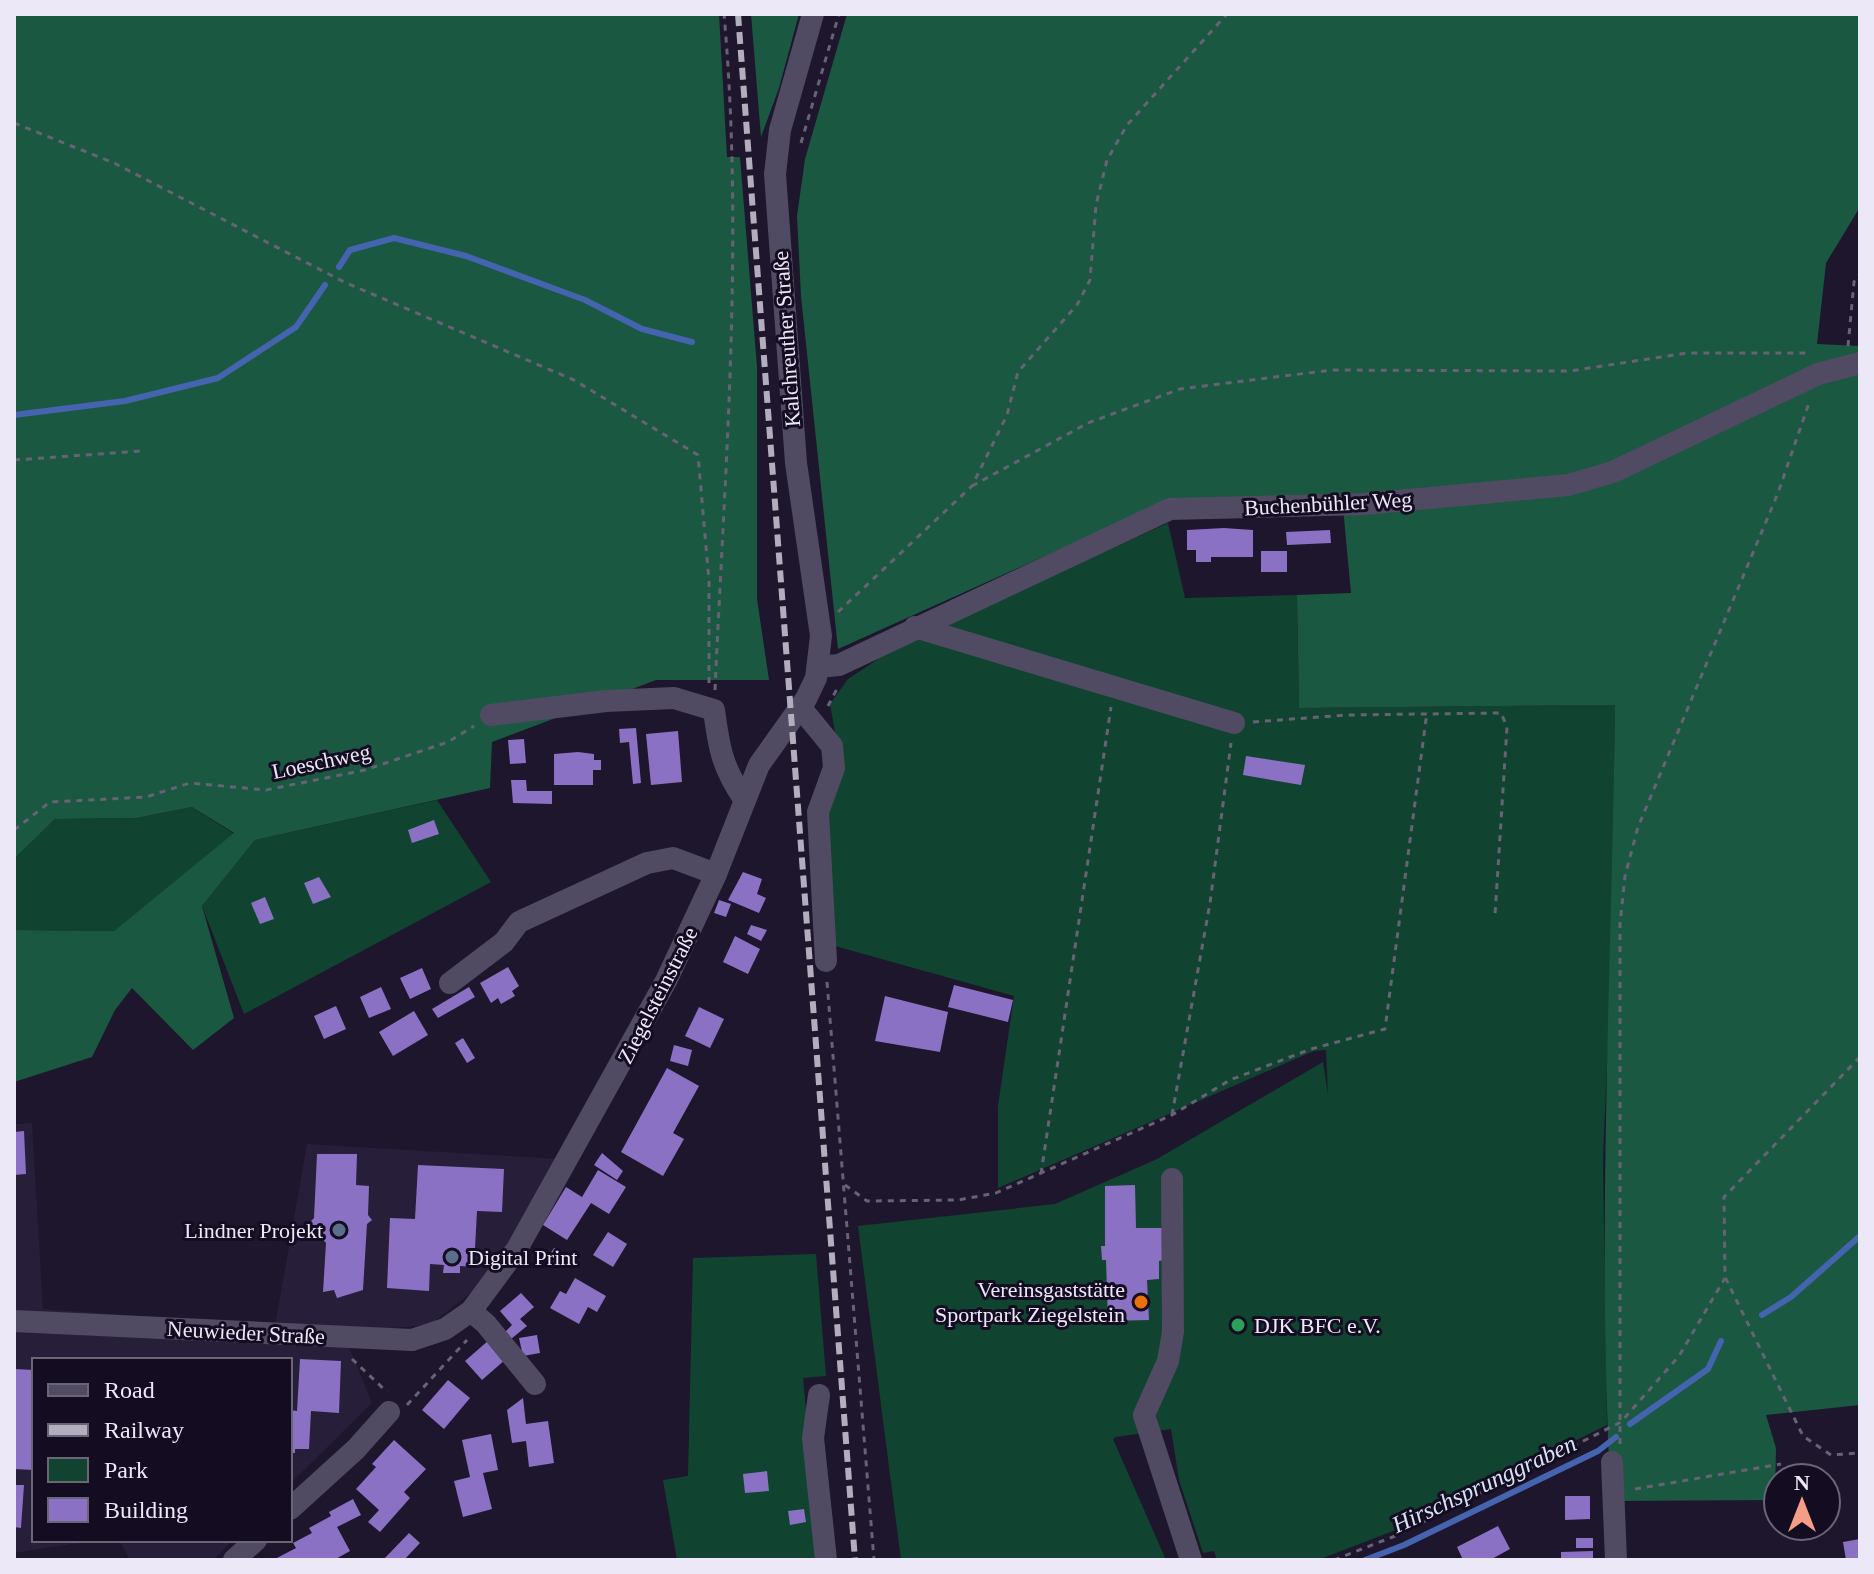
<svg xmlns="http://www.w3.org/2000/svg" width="1874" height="1574" font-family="Georgia,serif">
<rect width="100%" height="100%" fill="#1d162c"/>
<g fill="#271e3a">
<path d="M32,1123L43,1309L275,1326L307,1144L560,1159L487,1280L430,1325L343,1332L372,1403L290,1484V1360H34V1540H97L14,1553V1124Z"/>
<path d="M119,1540H233L213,1560H130Z"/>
</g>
<g fill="#104431">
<path d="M1168,523L1185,598L1297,595L1299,708L1615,705L1613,923L1603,1160L1607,1425L1393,1531L1318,1560H1217L1214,1551L1203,1553L1179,1480L1171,1429L1116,1437L1113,1439L1166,1560H901L858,1226L1055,1204L1157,1159L1323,1062L1328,1095L1326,1050L1314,1051L998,1188V1106L1014,996L835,946L827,795L840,760L830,704L848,679L904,642Z"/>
<path d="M437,800L491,882L244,1014L202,906L255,840Z"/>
<path d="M192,807L234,834L114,931L14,930V859L55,819L136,818Z"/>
<path d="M816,1254L826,1376L803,1378L820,1560H677L663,1480L688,1476L693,1258Z"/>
</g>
<g fill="#1b5841">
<path d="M14,14H719L727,157H740L757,367V599L769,680H656L492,742L490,788L255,840L202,906L234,1018L193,1050L132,988L115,1010L92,1057L14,1082V930L114,931L234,833L192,807L136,818L55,819L14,859Z"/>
<path d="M751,14H799L779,88L761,137Z"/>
<path d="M847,14H1860V207L1826,263L1817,344L1860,346V1405L1766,1415L1776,1448L1775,1500L1611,1501C1596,1236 1612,971 1615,705L1299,708L1297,595L1351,593L1342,497L1165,502L838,649L801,296L797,216L805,159Z"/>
</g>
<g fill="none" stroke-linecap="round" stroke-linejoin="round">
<g stroke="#4464af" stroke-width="6">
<path d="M339,267L350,250L394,238L466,256L585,300L642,329L692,342"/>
<path d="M14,415L125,401L218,378L296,327L325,285"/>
<path d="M1762,1315L1791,1297L1860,1236"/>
<path d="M1630,1424L1708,1369L1721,1341"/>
<path d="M1365,1560L1404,1545L1598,1451L1616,1437"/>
</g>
</g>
<g fill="#8b71c3">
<path d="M1224,528L1253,530V557H1211V562H1196V550H1187V530Z"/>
<path d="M1330,530L1331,543L1287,545L1286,532Z"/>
<rect x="1261" y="551" width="26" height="21"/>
<path d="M636,728L641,783L633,784L629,742L620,743L619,729Z"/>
<path d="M678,731L682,782L651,785L646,734Z"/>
<path d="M524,739L526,763L510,764L508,740Z"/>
<path d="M578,752L594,754V760H601V770H593V785H554V754Z"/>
<path d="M1246,756L1305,765L1301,785L1243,775Z"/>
<path d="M511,780H526L527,791H552V804L513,803Z"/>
<path d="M434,820L439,834L412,843L408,830Z"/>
<path d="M743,872L762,879L757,894L766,898L759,913L728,900Z"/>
<path d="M319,877L331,897L313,904L304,883Z"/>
<path d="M265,897L274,919L260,924L251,903Z"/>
<path d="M719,900L731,904L726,917L714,913Z"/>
<path d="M751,925L767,930L761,941L747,934Z"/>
<path d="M735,936L760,949L748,974L723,962Z"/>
<path d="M508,967L519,986L512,991L515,996L501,1004L498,998L491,1003L480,983Z"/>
<path d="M422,968L431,989L410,999L400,978Z"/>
<path d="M954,985L1013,1000L1008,1022L948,1007Z"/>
<path d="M381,987L391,1009L369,1018L360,997Z"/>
<path d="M469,987L475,997L438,1018L432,1009Z"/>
<path d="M885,996L948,1012L940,1052L875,1041Z"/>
<path d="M336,1006L346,1029L324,1039L314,1016Z"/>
<path d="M699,1007L724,1019L710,1048L685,1036Z"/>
<path d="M414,1011L428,1035L393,1056L379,1032Z"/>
<path d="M463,1038L475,1058L467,1063L455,1043Z"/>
<path d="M674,1045L692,1050L688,1066L670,1061Z"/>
<path d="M667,1068L699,1086L673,1133L684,1139L663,1176L621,1152Z"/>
<path d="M24,1131L26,1174L14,1175V1132Z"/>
<path d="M602,1153L623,1171L617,1180L594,1165Z"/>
<path d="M317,1154H357L356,1185L369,1186L368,1215L372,1220L367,1224L363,1290L337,1298L334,1290L323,1292L326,1243L309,1223L314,1218Z"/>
<path d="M418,1165L504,1169L502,1212L477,1211L474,1267L460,1266V1273H443L444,1265L430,1264L429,1291L387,1288L390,1218L415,1219Z"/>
<path d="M598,1170L626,1187L609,1214L591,1203L567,1240L543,1225L566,1187L582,1197Z"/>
<path d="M1135,1185L1136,1228H1163L1164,1260L1159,1261V1279L1147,1280L1149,1320L1108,1321L1106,1260H1102L1101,1246H1105V1186Z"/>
<path d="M608,1232L627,1244L613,1267L593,1255Z"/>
<path d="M554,1248L567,1255L559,1268L546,1260Z"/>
<path d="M575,1278L606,1296L597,1312L588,1307L579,1324L550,1308L560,1291L566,1294Z"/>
<path d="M521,1293L534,1307L520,1319L527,1326L511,1339L505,1332L512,1325L500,1311Z"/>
<path d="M537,1335L540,1353L523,1356L519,1338Z"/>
<path d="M489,1340L506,1359L482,1380L465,1361Z"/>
<path d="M300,1359L341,1361L339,1413L311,1411L309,1449H295V1453H290V1410L297,1411Z"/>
<path d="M14,1369L34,1370V1470L14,1469Z"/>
<path d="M448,1380L470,1398L444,1429L422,1410Z"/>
<path d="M523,1398L526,1424L548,1421L554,1463L529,1467L526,1441L512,1443L507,1410Z"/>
<path d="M491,1434L498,1470L483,1473L492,1509L463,1517L454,1481L470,1477L462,1440Z"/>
<path d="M394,1440L426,1469L404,1492L410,1498L380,1532L368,1522L379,1510L356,1489L376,1467L372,1464Z"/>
<path d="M767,1471L769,1491L745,1493L743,1474Z"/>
<path d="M14,1485H24L21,1528L14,1527Z"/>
<path d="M1565,1496H1590V1519L1565,1520Z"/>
<path d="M353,1499L361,1515L337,1527L350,1551L334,1560H273L296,1548L293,1543L312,1533L309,1528L331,1516L329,1512Z"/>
<path d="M804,1509L806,1522L790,1525L788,1511Z"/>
<path d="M1498,1526L1510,1549L1490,1560H1463L1457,1547Z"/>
<path d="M409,1533L420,1543L404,1560H383Z"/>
<rect x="1576" y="1538" width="17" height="10"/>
<path d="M1860,1539V1560H1846L1843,1542Z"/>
<path d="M1593,1551V1560H1561V1552Z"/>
</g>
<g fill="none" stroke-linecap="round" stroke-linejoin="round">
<g stroke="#686275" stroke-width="3" stroke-dasharray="6 6" stroke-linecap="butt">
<path d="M14,123L114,163L344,282L574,380L698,455L709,581V689"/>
<path d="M801,143L839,14"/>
<path d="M1848,346L1854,282L1860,274"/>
<path d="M14,460L141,451"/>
<path d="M972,486L1088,423L1180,389L1332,370L1570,371L1687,353H1811"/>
<path d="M838,612L972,486L1007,415L1018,372L1077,305L1090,280L1096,205L1107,160L1127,125L1227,14"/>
<path d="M715,690C725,465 744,239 724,14"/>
<path d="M828,706L839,685"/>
<path d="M1253,722L1346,715L1501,713L1507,727L1495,915"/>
<path d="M14,830L50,802L146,797L190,783L266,790L365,770L448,742L474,726"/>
<path d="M827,982L874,1560"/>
<path d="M1860,1057L1724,1197L1725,1277L1803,1436L1831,1455L1860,1453"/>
<path d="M1172,1115L1210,903L1231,743"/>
<path d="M1041,1174L1111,707"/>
<path d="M845,1185L867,1201L958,1200L996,1193L1172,1115L1230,1080L1311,1049L1385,1029L1427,712"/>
<path d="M352,1359L387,1392"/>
<path d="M407,1405L467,1340"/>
<path d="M1620,1444V924L1625,876L1638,827L1778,493L1809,403"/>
<path d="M1635,1489L1781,1464"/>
<path d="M1334,1560L1395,1536L1621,1422L1679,1356L1725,1278"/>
</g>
<g stroke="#514a63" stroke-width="22">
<path d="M915,627L1234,723"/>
<path d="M819,667L839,665L1170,509L1365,504L1568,485L1613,472L1818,374L1860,363"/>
<path d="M800,707L832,746L834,768L818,812L826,961"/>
<path d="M491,715L606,701L674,698L714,710C719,748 722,767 744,799"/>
<path d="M450,983L504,942L519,922L647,863L673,858L716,874"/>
<path d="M1172,1179L1173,1332L1168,1361L1144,1415L1191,1560"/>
<path d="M471,1311L486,1324L535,1384"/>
<path d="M14,1321L412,1340L445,1329L471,1311L517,1249L666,981L716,874L759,765L806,699L816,678L821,636L796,463L775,174L780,130L813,14"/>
<path d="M819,1395L813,1438L826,1560"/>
<path d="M1612,1462L1616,1560"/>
<path d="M290,1509L356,1449L389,1412"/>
<path d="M234,1560L256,1540"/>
</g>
<path stroke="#b2aebe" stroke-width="6" stroke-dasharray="12 6" stroke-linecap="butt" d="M738,14L855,1560"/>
</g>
<g fill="#5c6f8a" stroke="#140d22" stroke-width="3">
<circle cx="339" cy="1230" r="8"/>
<circle cx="452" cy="1257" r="8"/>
</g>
<circle fill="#e8710a" stroke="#140d22" stroke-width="3" cx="1141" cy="1302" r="8"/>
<circle fill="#2e9e5b" stroke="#140d22" stroke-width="3" cx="1238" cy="1325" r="8"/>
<g text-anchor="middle" stroke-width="6" stroke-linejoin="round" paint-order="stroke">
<g font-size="22" fill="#ece8f7" stroke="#140d22">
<text transform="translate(786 339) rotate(-94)" y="8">Kalchreuther Straße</text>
<text transform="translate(1328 503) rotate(-3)" y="8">Buchenbühler Weg</text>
<text transform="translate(321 761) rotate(-12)" y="8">Loeschweg</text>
<text transform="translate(657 995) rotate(-63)" y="8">Ziegelsteinstraße</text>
<text transform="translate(246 1332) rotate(3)" y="8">Neuwieder Straße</text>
</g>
<g font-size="22" fill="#ece8f7" stroke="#140d22" text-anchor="end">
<text x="323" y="1238">Lindner Projekt</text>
<text x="468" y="1265" text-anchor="start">Digital Print</text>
<text x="1125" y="1297">Vereinsgaststätte<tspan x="1125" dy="25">Sportpark Ziegelstein</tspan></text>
<text x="1254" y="1333" text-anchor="start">DJK BFC e.V.</text>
</g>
<g font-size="24" font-style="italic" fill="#d9e3f8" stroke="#140d22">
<text transform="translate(1484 1484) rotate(-25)" y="8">Hirschsprunggraben</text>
</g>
</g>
<rect width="1874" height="1574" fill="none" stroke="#ece8f7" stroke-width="32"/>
<rect x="32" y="1358" width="260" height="184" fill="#140d22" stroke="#6a6577" stroke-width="2"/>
<rect x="48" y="1384" width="40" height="12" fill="#514a63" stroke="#6a6577" stroke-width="2"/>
<text x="104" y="1398" font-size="24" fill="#ece8f7">Road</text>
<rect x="48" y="1424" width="40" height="12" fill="#b2aebe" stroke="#6a6577" stroke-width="2"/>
<text x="104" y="1438" font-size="24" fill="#ece8f7">Railway</text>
<rect x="48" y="1458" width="40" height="24" fill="#104431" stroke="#6a6577" stroke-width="2"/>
<text x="104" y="1478" font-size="24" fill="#ece8f7">Park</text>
<rect x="48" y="1498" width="40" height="24" fill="#8b71c3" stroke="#6a6577" stroke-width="2"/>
<text x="104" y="1518" font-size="24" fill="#ece8f7">Building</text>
<g transform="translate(1802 1502)"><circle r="38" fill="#140d22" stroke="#6a6577" stroke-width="2"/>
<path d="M0-6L14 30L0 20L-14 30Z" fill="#f49e87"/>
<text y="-12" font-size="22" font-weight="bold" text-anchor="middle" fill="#ece8f7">N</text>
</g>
</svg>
